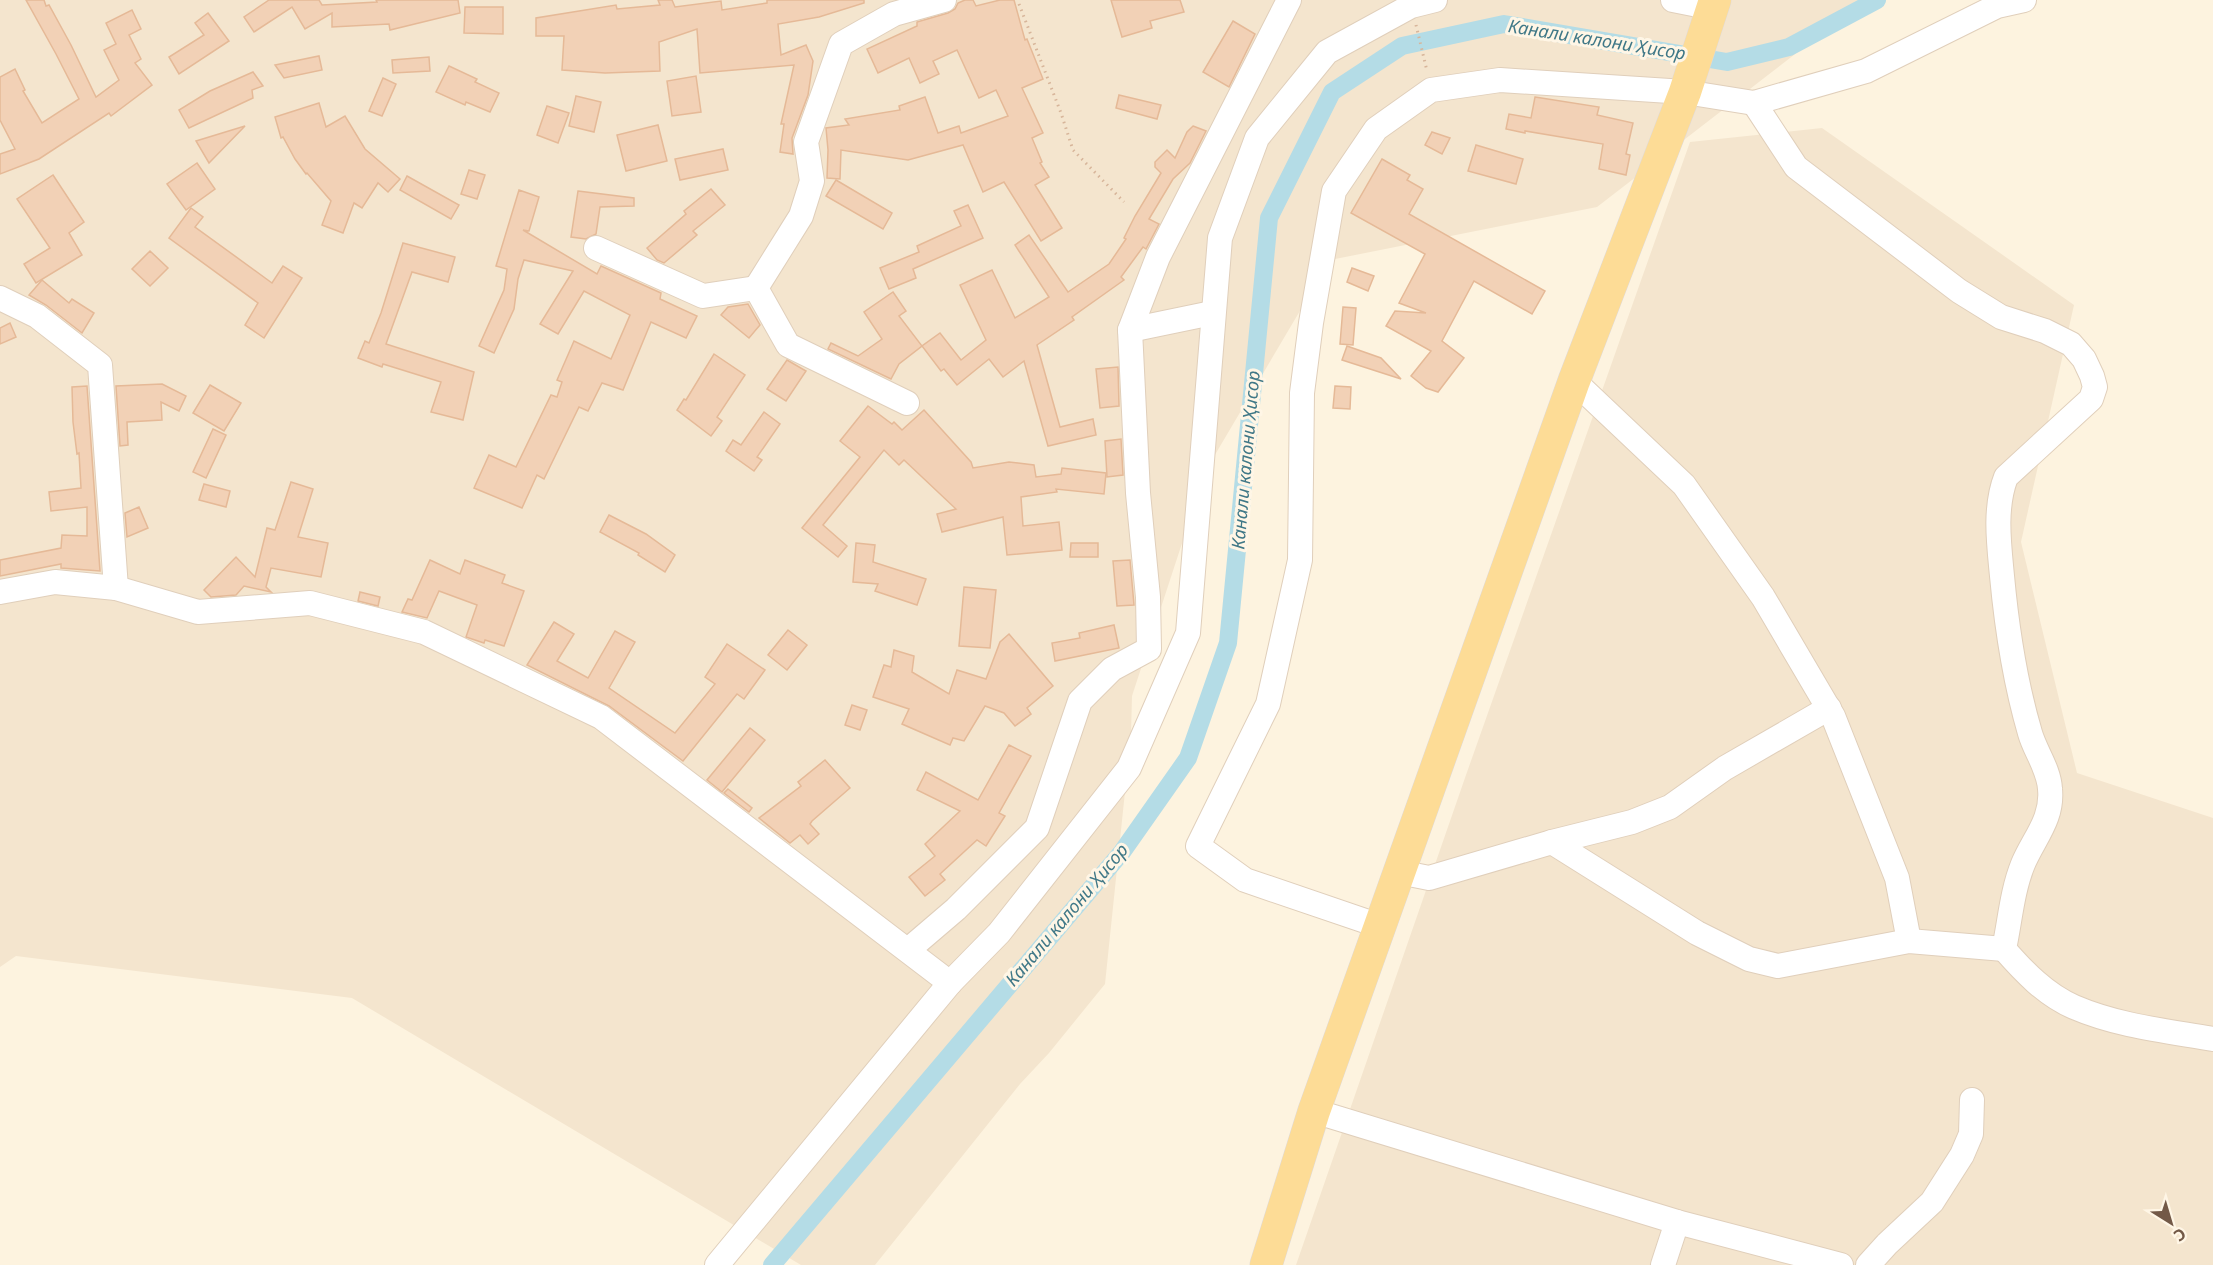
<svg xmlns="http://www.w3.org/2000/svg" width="2213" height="1265" font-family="'Noto Sans',sans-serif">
<rect width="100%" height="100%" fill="#fdf3df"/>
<g fill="#f4e5ce">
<path d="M0,0H1865L1597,207L1330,260L1206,470L1132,696L1131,734L1105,984L1049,1053L1020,1084L875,1265H801L352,998L16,956L0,967Z"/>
<path d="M1822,128L2074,305L2021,542L2077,773L2213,818V1265H1296L1466,775L1690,142Z"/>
</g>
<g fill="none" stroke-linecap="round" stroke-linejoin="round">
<path stroke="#b4dce6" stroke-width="18" d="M772,1265L1122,852L1188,758L1228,643L1269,218L1332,92L1402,46L1504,24L1727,62L1789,47L1877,0"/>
</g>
<g fill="#f2d1b6" stroke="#e5b997" stroke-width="1.5">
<path d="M26,0H44L46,6L49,5L71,45L96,97L119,80L104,50L116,44L106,23L132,10L141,29L129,35L141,59L135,63L152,85L111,116L109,113L39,159L0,174V154L15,149L0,120V77L15,69L25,90L23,91L42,123L79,99L56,54Z"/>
<path d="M269,0H319L322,5L377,2L376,0H458L460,13L390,30L389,24L332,27V13L305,29L292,7L254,32L244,17Z"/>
<path d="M658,0H672L675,7L721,1L722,10L767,3V0H864V3L819,17L778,24L781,55L806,45L813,61L808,95L792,138L793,154L780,152L784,124H781L794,65L700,73L697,29L659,42L660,71L605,73L562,70L564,36H536V18L616,5L617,9L660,5Z"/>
<path d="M965,0H973L976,6L1000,0H1014L1025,40L1027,39L1043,79L1022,88L1043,133L1032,138L1042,162L1040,163L1049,177L1035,185L1062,228L1041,241L1004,182L983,192L963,145L908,160L841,150L840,179L827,178L828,150L826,128L849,125L845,119L900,110L899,106L925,97L938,133L959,126L961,133L1008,116L996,90L979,98L957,50L933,61L939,74L920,83L909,58L878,73L867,49L917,26V22L948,13L955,9L958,3Z"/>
<path d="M1111,0H1180L1184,12L1150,21L1152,28L1122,37Z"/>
<path d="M465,7H503V34L464,33Z"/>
<path d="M208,13L229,41L179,74L169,57L204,35L195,23Z"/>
<path d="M1233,21L1255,34L1229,87L1203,72Z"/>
<path d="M319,56L322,70L284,78L275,65Z"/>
<path d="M429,57L430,71L393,73L392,60Z"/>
<path d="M449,66L477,79L475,82L499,93L490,112L466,102L465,105L436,92Z"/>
<path d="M253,72L263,86L252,90L253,98L189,128L179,110L210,91Z"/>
<path d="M696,76L701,112L672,116L667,81Z"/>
<path d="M383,78L396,84L382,116L369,111Z"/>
<path d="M1119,95L1161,105L1157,119L1116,108Z"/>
<path d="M576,96L601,102L594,132L569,126Z"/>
<path d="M1535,97L1599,107L1597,115L1633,123L1626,154L1630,155L1626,175L1599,169L1603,144L1525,131V133L1506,129L1509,114L1531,118Z"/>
<path d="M319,103L326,127L345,116L365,149L400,179L388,192L378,183L362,208L354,203L343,233L322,225L331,201L307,173L306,174L295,159L283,137L281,138L275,117Z"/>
<path d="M547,106L569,113L558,143L537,135Z"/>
<path d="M658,125L667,161L626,171L617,135Z"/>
<path d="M245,126L209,163L196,141Z"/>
<path d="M1193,126L1206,131L1190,163L1173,179L1149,219L1159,224L1146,249L1143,247L1121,277L1124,280L1072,317L1074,320L1037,345L1060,427L1093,419L1096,435L1048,446L1024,361L1003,377L989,359L957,385L944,369L941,371L922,346L940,333L961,360L986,340L960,285L992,270L1015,318L1049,297L1015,245L1029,235L1068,292L1109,264L1126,239L1124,238L1135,216L1161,173L1155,167V162L1167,150L1175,158L1187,132Z"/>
<path d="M1432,132L1450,138L1442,154L1425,145Z"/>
<path d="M1476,145L1523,159L1516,184L1468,171Z"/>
<path d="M723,149L728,170L680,180L675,159Z"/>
<path d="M1382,159L1410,175L1407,180L1423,189L1409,214L1545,291L1532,314L1474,281L1442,341L1464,358L1438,392L1426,388L1411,376L1431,351L1386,326L1395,311L1426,313L1399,303L1425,254L1351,213Z"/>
<path d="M197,163L215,189L186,210L167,184Z"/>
<path d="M469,170L485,175L477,199L461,194Z"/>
<path d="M53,175L84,222L69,233L82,255L36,283L24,264L50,248L17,199Z"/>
<path d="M407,176L459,205L451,219L400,190Z"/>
<path d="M836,180L892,213L883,229L826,196Z"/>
<path d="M711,189L725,205L693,231L697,235L664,263L657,260L647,248L686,214L684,211Z"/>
<path d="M519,190L539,197L529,231L523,230L597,274L601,266L661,293L660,299L697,316L686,338L651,322L623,390L602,383L588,411L579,407L544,479L537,475L522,508L474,488L489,455L516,467L551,395L557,397L562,382L557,380L574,341L611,359L630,315L584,291L558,334L540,324L573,271L524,260L518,279L514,309L494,353L479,346L504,290L507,269L496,266Z"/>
<path d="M578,191L634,198V206L600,207L596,234L586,239L571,237Z"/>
<path d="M968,205L983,238L913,269L916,278L889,289L880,268L919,252L917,246L961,226L954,211Z"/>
<path d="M191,208L203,217L195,227L272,283L283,266L302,278L264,338L245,325L258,303L169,238Z"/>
<path d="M403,243L455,257L448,282L412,272L386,344L474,372L463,420L431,412L441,382L383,364L382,367L358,358L365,341L369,343L381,313Z"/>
<path d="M150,251L168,268L150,286L132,269Z"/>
<path d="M1352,268L1374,276L1368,291L1347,282Z"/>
<path d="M42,280L69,303L72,299L94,313L82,333L46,305L29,295Z"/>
<path d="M893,292L906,311L899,316L922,346L899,364L891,379L828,349L831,343L858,356L882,339L864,312Z"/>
<path d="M748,304L760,325L749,338L721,315L728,307Z"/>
<path d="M1343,307L1356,308L1353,345L1340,344Z"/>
<path d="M10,323L16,337L0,344V328Z"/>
<path d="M1347,346L1381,358L1401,379L1342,360Z"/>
<path d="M714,354L745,375L717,417L722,421L711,436L677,410L684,399L686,400Z"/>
<path d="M787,360L806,371L786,401L767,389Z"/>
<path d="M1118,367L1119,406L1100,408L1096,369Z"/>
<path d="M162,384L186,396L179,411L161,402L162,420L127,422L128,445L120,446L116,386Z"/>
<path d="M210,385L241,403L224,431L193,413Z"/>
<path d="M87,386L100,571L61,568V564L0,576V560L61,548L62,535L87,536V507L51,511L49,492L81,488L79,453L77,454L73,422L72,387Z"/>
<path d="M1335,386L1351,387L1350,409L1333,408Z"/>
<path d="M868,406L892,424L894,422L902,430L924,410L971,462L973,468L1009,462L1034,465L1036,477L1061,474L1062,468L1106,473L1104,494L1056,489L1057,492L1021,497L1023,526L1059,522L1062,550L1007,555L1003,517L942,532L937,514L956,509L904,460L899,465L884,450L823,525L847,546L838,557L802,528L860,457L840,441Z"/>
<path d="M764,412L780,424L757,457L762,460L754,471L726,451L733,440L741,445Z"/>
<path d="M213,429L226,435L206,478L193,472Z"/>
<path d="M1121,439L1123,475L1107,477L1105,441Z"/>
<path d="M291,482L313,489L298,537L328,543L321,577L271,568L266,587L271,592L244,586L236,595L211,597L204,590L236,557L255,577L267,528L275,530Z"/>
<path d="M204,484L230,491L226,507L199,500Z"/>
<path d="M139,507L148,528L127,537L125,513Z"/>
<path d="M609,515L646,534L675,555L665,572L638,555L639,553L600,532Z"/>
<path d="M856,543L875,545L873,562L926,579L917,605L875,591L878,584L853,582Z"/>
<path d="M1071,543H1098V557H1070Z"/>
<path d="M430,560L460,574L465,560L505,575L502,583L524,591L504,646L485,640L484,643L466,637L477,605L439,591L427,618L402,612L408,599L412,600Z"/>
<path d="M1130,560L1134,605L1117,606L1113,561Z"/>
<path d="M964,587L996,590L990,648L959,646Z"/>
<path d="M360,592L380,597L378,606L358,601Z"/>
<path d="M554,622L574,634L557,661L588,678L615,631L635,642L609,688L675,733L715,684L705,677L727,644L765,670L744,699L737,694L683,761L609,706L527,665Z"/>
<path d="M1114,625L1119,648L1055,661L1052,643L1080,638L1079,633Z"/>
<path d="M788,630L807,645L787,670L768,655Z"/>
<path d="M1009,634L1053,686L1027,708L1031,714L1015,726L1004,713L985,706L964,741L953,738L950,745L902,724L909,709L873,697L884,665L891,667L894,650L914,656L912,672L949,694L957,670L986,679L1000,642Z"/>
<path d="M852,705L867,710L860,730L845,725Z"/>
<path d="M750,728L765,740L722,792L707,780Z"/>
<path d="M1009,745L1031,756L999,813L1005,816L986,846L977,840L940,874L945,880L925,896L909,877L935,856L925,844L960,811L917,790L926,772L978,800Z"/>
<path d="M825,760L850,788L812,821L810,824L819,834L808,844L800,835L790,843L759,818L801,786L798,782Z"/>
<path d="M728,789L752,808L749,812L724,793Z"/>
</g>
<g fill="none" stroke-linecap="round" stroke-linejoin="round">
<defs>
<g id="minor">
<path d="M1673,0L1713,8"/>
<path d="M1754,103L1796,167L1959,291L2001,317L2045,331L2071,344L2084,359L2092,376L2095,387L2091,399L2006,477C1994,508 1999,544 2002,576C2007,630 2015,682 2030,733C2035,751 2049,769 2050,789C2053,819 2034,838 2023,864C2012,891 2010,921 2004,949C2024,972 2046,995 2074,1007C2118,1026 2167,1031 2213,1039"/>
<path d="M596,248L703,296L756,288"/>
<path d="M0,298L37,316L100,365L116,588L55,582L0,592"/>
<path d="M1130,330L1212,313"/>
<path d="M1574,381L1684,485L1763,597L1833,716L1897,878L1909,941"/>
<path d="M907,403L788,345L756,288L801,216L812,181L806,142L841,44L894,14L944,0"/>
<path d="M116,588L198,612L310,603L424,632L601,717L950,983L717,1265"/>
<path d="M1552,842L1632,822L1670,807L1725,768L1829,708"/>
<path d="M1399,872L1429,878L1552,842L1697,933L1749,959L1778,966L1909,941L2004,949"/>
<path d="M1380,926L1245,880L1198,846L1268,704L1300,560L1302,393L1311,323L1334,191L1376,129L1431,90L1500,80L1685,92L1754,103L1866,71L1997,6L2024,0"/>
<path d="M908,950L956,909L1037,828L1080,701L1112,669L1149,649L1148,597L1138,493L1130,330L1158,257L1289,0"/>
<path d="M950,983L999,933L1129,768L1188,633L1220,238L1257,138L1327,52L1411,6L1435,0"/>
<path d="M1314,1111L1677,1222L1841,1265"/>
<path d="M1663,1265L1677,1222"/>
<path d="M1868,1265L1887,1244L1932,1202L1962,1155L1971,1134L1972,1100"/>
</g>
<path id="major" d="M1266,1265L1314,1111L1380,926L1574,381L1685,92L1715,0"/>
</defs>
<use href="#minor" stroke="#e0cfbb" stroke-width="26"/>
<use href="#major" stroke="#e0dad7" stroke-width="33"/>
<g stroke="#d7b59a" stroke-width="3" stroke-dasharray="1.5 4.5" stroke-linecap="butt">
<path d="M1019,4L1061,113L1073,150L1124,202"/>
<path d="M1416,25L1427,71"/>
</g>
<use href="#minor" stroke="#fff" stroke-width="24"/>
<use href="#major" stroke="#fddc96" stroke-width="32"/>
</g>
<g text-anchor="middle" stroke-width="6" stroke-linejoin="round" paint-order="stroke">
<g font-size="18" font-style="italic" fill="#407887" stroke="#fff6e6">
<text transform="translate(1597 40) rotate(9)" y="6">Канали калони Ҳисор</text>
<text transform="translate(1246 460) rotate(-85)" y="6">Канали калони Ҳисор</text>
<text transform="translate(1067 915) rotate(-50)" y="6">Канали калони Ҳисор</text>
</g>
</g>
<g transform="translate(2171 1223) rotate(143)" stroke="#fff6e6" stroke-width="4.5" paint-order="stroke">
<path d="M0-4.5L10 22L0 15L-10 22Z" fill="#735947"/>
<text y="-9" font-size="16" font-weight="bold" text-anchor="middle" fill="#735947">С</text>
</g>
</svg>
